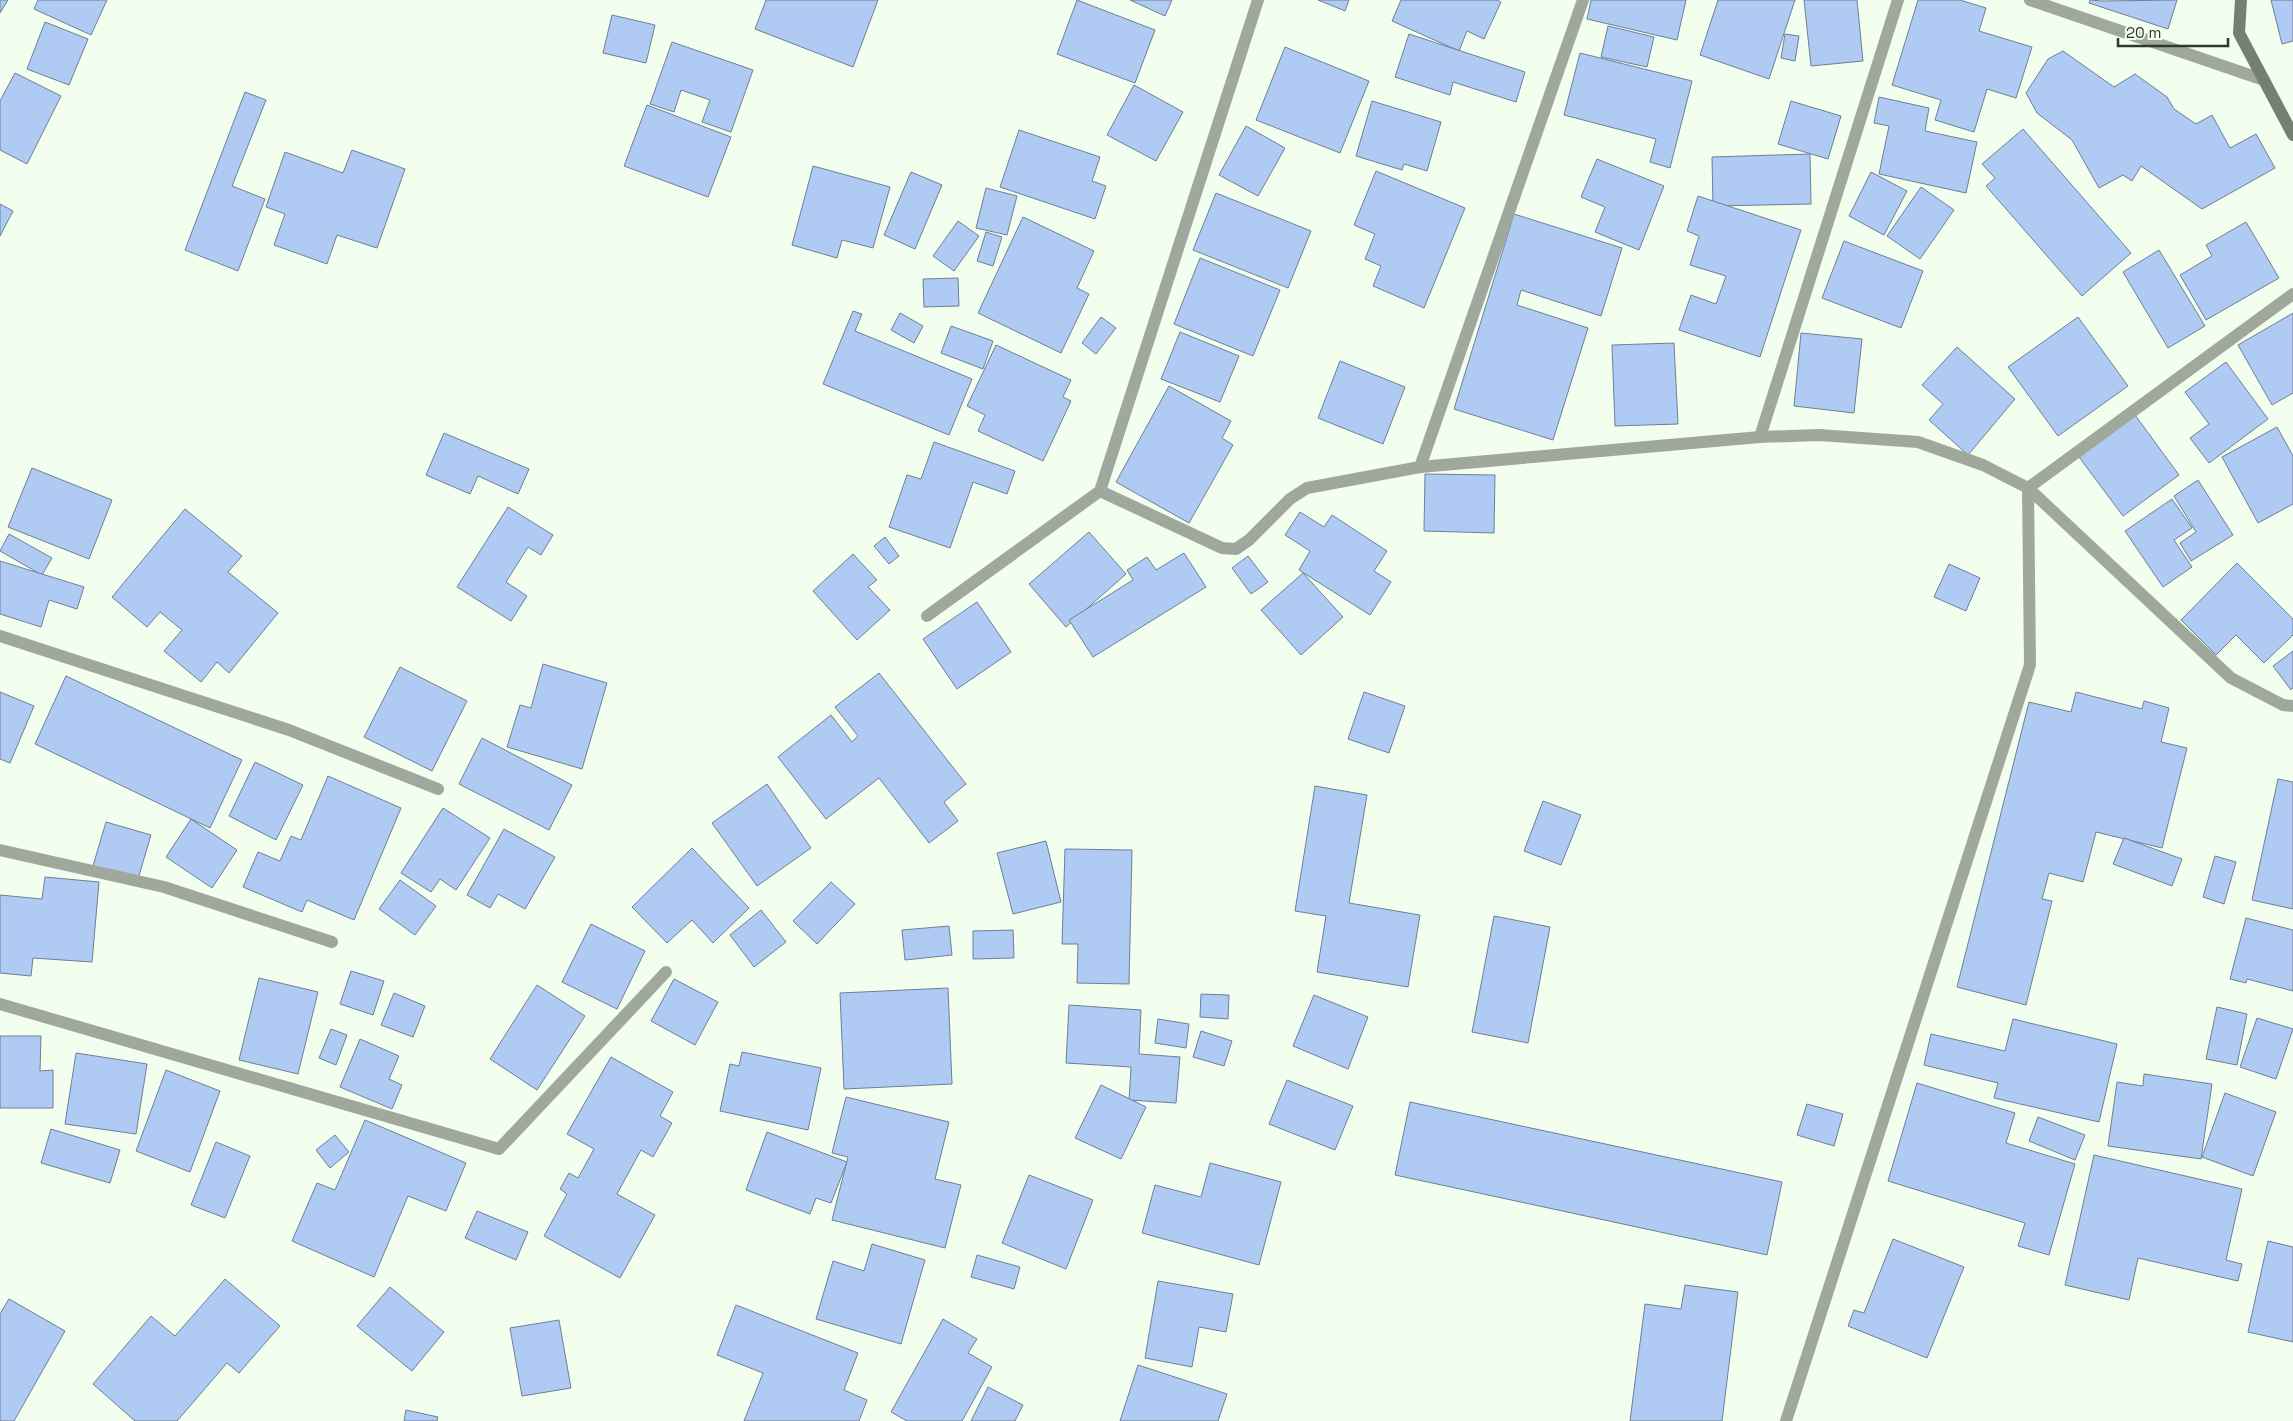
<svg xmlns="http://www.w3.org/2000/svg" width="2293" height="1421" font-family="'Space Grotesk',sans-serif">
<rect width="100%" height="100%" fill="#f2feee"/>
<g fill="#afcaf3" stroke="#6f7f96">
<path d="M0,0H8L0,13Z"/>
<path d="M38,0H107L91,35L34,9Z"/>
<path d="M766,0H878L853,67L755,29Z"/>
<path d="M1077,0L1155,30L1135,83L1057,54Z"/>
<path d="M1130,0H1172L1165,16Z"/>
<path d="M1318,0H1349L1345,11Z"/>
<path d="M1401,0H1497L1501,2L1484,39L1467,31L1459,51L1392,21Z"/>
<path d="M1591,0H1686L1677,40L1587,19Z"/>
<path d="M1718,0H1795L1769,79L1700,55Z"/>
<path d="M1804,0H1857L1863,61L1811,66Z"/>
<path d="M1918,0H1960L1986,8L1979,31L2032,47L2016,98L1987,89L1974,132L1935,120L1941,100L1892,85Z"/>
<path d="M2090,0L2102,1L2177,0L2168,29L2089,3Z"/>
<path d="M2271,0H2293V41L2282,44Z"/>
<path d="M612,15L655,25L646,63L603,53Z"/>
<path d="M45,22L88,39L69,85L27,69Z"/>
<path d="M1608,26L1654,37L1647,67L1601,57Z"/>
<path d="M1409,34L1525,72L1516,102L1453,82L1450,95L1395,77Z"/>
<path d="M1785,34L1799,36L1795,61L1781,58Z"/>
<path d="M672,42L753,70L731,132L702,122L710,100L681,90L674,112L650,104Z"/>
<path d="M1285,47L1369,81L1340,153L1256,120Z"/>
<path d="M2063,51L2114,87L2135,74L2167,97L2174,109L2196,124L2212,115L2230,148L2256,134L2275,168L2202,209L2141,166L2132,181L2123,175L2099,188L2072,140L2037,113L2026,93L2048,59Z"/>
<path d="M1580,53L1692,81L1670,168L1650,162L1656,139L1564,115Z"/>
<path d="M15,73L61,96L27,164L0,150V101Z"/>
<path d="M1134,85L1183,112L1156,161L1107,135Z"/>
<path d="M245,92L266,100L232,186L265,199L238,271L185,250Z"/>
<path d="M1879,97L1929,108L1925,131L1977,142L1966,193L1879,174L1889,126L1874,123Z"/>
<path d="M1372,101L1441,122L1427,171L1404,164L1402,170L1356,156Z"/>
<path d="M1791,101L1841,116L1828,159L1778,144Z"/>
<path d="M647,105L731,137L708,197L624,166Z"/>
<path d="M1246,126L1285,148L1258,196L1219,175Z"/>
<path d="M2023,129L2131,253L2082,296L1986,186L1995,178L1982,164Z"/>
<path d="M1019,130L1100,157L1092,181L1106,186L1095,219L1000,187Z"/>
<path d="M352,150L405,169L377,248L337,235L327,264L274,245L285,214L266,207L285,152L343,173Z"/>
<path d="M1810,154L1811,204L1713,206L1712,157Z"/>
<path d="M1597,159L1664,186L1639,250L1595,232L1605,207L1581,197Z"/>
<path d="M813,166L890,187L873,248L842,240L837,258L792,245Z"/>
<path d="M1376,171L1465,208L1424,308L1373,286L1381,266L1365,259L1375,234L1354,225Z"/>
<path d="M911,172L942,185L915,249L884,235Z"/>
<path d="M1871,172L1907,191L1884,235L1849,216Z"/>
<path d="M1921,187L1954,210L1920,259L1887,236Z"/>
<path d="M986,188L1017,196L1007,235L976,228Z"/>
<path d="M1216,193L1311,231L1288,288L1193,250Z"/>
<path d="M1698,196L1801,230L1760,357L1679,330L1691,295L1716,304L1726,276L1690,265L1699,236L1687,231Z"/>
<path d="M0,204L13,211L0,236Z"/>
<path d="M1514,214L1622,248L1601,316L1521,290L1517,305L1588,328L1553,440L1454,409Z"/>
<path d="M1023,217L1094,251L1077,288L1089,294L1061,353L978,313Z"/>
<path d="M958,221L979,236L954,271L933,256Z"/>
<path d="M2246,222L2279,278L2206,320L2180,275L2212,256L2206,245Z"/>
<path d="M986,232L1002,237L993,266L977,261Z"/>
<path d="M1844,241L1923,271L1901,328L1822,298Z"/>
<path d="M2159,250L2205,326L2168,348L2123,272Z"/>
<path d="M1200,258L1280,290L1253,356L1174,324Z"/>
<path d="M958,278L959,306L924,307L923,279Z"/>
<path d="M853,311L862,314L855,331L972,379L949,435L823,384Z"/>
<path d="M900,313L923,326L914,343L891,330Z"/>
<path d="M2293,313V393L2272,405L2238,345Z"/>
<path d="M1101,317L1116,328L1096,354L1082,343Z"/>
<path d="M2078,317L2128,386L2058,436L2008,367Z"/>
<path d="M951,326L993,341L983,369L941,353Z"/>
<path d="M1180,332L1239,356L1220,402L1161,379Z"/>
<path d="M1801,333L1862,339L1854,413L1794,406Z"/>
<path d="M1674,343L1678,424L1615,426L1612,345Z"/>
<path d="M996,345L1071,380L1063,397L1071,401L1043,461L978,431L985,415L967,406Z"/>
<path d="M1957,347L2015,399L1968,455L1929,420L1943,404L1922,385Z"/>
<path d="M1340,361L1405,387L1383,444L1318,418Z"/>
<path d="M2226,362L2268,419L2209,463L2190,438L2209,424L2185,392Z"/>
<path d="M1169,386L1231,421L1222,438L1233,445L1189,523L1116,482Z"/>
<path d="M2135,415L2179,475L2123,516L2079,457Z"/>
<path d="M2277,427L2293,456V504L2258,523L2222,457Z"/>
<path d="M444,433L529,469L518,494L478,476L470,494L426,475Z"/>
<path d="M934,442L1015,471L1007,494L973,482L950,548L889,527L907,475L921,479Z"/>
<path d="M32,468L112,500L89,559L8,527Z"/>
<path d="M1425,474L1495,475L1494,533L1424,531Z"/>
<path d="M2198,480L2233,535L2191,561L2180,543L2196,532L2174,496Z"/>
<path d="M2172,499L2192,528L2174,540L2192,567L2163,587L2125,531Z"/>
<path d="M508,507L553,535L541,555L528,547L506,582L527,596L511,621L457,587Z"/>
<path d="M185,509L242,556L228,572L278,613L229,673L217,662L201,682L164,651L182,630L160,612L147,627L112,597Z"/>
<path d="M1300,512L1324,527L1332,515L1387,551L1374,571L1391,582L1370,615L1299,570L1310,551L1285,535Z"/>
<path d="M1089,532L1126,574L1066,627L1029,584Z"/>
<path d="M9,534L52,558L42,575L0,551Z"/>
<path d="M885,537L899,556L889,564L874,546Z"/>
<path d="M1184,553L1206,587L1093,657L1069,620L1133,580L1127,570L1147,557L1156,570Z"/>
<path d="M853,554L877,580L868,587L890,610L857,640L813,591Z"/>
<path d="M1248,556L1268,582L1251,594L1232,568Z"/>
<path d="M0,561L84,587L77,609L49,600L41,627L0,614Z"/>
<path d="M2237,563L2293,619V635L2264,663L2236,635L2216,655L2181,620Z"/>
<path d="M1949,564L1980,578L1966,611L1934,597Z"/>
<path d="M1303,573L1343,617L1301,655L1261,610Z"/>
<path d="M977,602L1011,652L957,689L923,639Z"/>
<path d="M2293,651V688L2291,690L2273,666Z"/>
<path d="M543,664L607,683L582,769L507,747L520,705L531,708Z"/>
<path d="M400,667L467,701L432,771L364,737Z"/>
<path d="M879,673L966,784L944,802L958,821L929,843L879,778L826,819L778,757L831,715L852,742L858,736L835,707Z"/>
<path d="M66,676L242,760L210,828L35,744Z"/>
<path d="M0,692L34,706L10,763L0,759Z"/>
<path d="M1364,692L1405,706L1389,753L1348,739Z"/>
<path d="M2076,692L2142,709L2144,701L2169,708L2161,742L2187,748L2162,848L2096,832L2083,882L2049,873L2042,899L2052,901L2026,1005L1957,987L2029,702L2071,712Z"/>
<path d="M482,738L572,785L549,830L459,784Z"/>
<path d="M255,762L303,785L276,840L229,816Z"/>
<path d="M328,776L401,808L354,920L307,900L302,912L243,887L258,852L280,861L291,836L301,840Z"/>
<path d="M2278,779L2293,782V909L2252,900Z"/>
<path d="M767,784L811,848L757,886L712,823Z"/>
<path d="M1315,786L1367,795L1349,903L1420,915L1408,987L1317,972L1326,916L1295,911Z"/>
<path d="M1543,801L1581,815L1561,865L1524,851Z"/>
<path d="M443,808L490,838L456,890L440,879L431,892L401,873Z"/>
<path d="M191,819L237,850L212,888L166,857Z"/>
<path d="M106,822L151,835L138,879L93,866Z"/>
<path d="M504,829L555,857L525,909L498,894L490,908L467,895Z"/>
<path d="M2124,838L2182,859L2172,886L2113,864Z"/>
<path d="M1046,841L1061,902L1013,914L997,853Z"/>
<path d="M692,848L749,908L713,943L692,920L667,943L632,907Z"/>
<path d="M1065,849L1132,850L1129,984L1077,983L1078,944H1062Z"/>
<path d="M2215,856L2236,862L2224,904L2203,897Z"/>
<path d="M45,877L99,882L92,962L33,958L31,976L0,973V895L42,899Z"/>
<path d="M400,880L436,906L415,935L379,909Z"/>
<path d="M831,882L855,904L817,944L793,921Z"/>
<path d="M761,910L786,942L754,967L730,935Z"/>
<path d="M1494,916L1550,927L1528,1043L1472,1032Z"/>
<path d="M2246,918L2293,930V991L2247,979L2246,983L2230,979Z"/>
<path d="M591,924L645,951L617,1009L562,982Z"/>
<path d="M949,926L952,955L905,960L902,930Z"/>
<path d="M1013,930L1014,958L973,959V931Z"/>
<path d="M351,971L384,981L373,1015L340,1004Z"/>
<path d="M259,978L318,992L298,1074L239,1060Z"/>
<path d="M674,979L718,1002L695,1045L651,1021Z"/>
<path d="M537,985L585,1016L537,1090L490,1059Z"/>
<path d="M948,988L952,1084L844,1089L840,993Z"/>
<path d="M394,993L425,1006L413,1037L381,1025Z"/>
<path d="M1201,994L1229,995L1228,1019L1200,1017Z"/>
<path d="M1314,995L1368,1017L1348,1069L1293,1046Z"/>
<path d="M1069,1005L1141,1010L1139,1054L1180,1057L1176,1103L1129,1100L1131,1067L1066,1063Z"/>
<path d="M2217,1007L2247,1014L2237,1065L2206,1059Z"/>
<path d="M2257,1018L2293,1029L2276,1079L2240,1067Z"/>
<path d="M1158,1019L1189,1024L1186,1048L1155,1043Z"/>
<path d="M2013,1019L2117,1044L2099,1122L1994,1098L1998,1083L1924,1065L1931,1034L2005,1051Z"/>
<path d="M331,1029L347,1035L336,1065L319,1058Z"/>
<path d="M1201,1031L1232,1041L1224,1066L1193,1057Z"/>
<path d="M0,1036H41L40,1071L53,1070V1108H0Z"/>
<path d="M360,1039L399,1056L389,1079L402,1085L392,1109L340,1087Z"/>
<path d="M742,1052L821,1068L808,1130L720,1111L730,1064L739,1066Z"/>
<path d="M76,1053L147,1064L136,1134L65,1124Z"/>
<path d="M611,1057L673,1092L660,1116L672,1123L653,1157L641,1150L617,1194L655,1215L620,1278L544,1236L567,1194L560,1189L569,1173L578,1178L594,1149L567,1134Z"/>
<path d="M166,1070L220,1091L190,1172L136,1151Z"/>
<path d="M2144,1074L2212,1084L2201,1159L2108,1146L2117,1082L2143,1086Z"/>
<path d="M1287,1080L1353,1106L1335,1150L1269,1124Z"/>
<path d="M1917,1083L2015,1113L2006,1143L2075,1164L2049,1255L2018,1246L2025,1223L1888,1181Z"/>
<path d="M1101,1085L1146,1107L1121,1159L1075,1138Z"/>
<path d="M2225,1093L2276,1112L2253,1176L2202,1157Z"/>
<path d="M846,1097L949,1122L935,1179L961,1185L945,1248L832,1220L848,1157L832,1153Z"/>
<path d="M1410,1102L1782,1182L1767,1255L1395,1175Z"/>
<path d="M1807,1104L1843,1114L1834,1146L1797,1135Z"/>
<path d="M2038,1117L2085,1135L2075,1160L2029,1141Z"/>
<path d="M365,1120L466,1163L446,1211L408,1196L374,1277L292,1241L317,1183L335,1190Z"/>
<path d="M51,1129L120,1150L110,1183L41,1163Z"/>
<path d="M767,1132L847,1162L831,1203L816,1198L810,1214L746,1190Z"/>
<path d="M335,1135L349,1152L330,1168L316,1150Z"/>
<path d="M216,1142L250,1156L225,1218L191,1205Z"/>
<path d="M2094,1155L2242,1189L2226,1260L2242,1264L2238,1281L2138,1258L2129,1300L2065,1285Z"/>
<path d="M1210,1163L1281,1182L1259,1265L1142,1233L1155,1185L1201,1197Z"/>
<path d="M1029,1175L1093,1200L1066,1269L1002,1243Z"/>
<path d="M477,1211L528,1232L516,1260L465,1238Z"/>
<path d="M1893,1239L1964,1267L1927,1358L1848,1326L1854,1310L1864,1313Z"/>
<path d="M2268,1241L2293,1247V1342L2248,1332Z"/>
<path d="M872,1244L925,1260L901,1344L816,1319L833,1261L864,1271Z"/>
<path d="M977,1255L1020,1267L1014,1289L971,1277Z"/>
<path d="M225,1279L280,1326L239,1373L227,1363L177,1421H135L93,1384L151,1316L175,1336Z"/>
<path d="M1158,1281L1233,1294L1226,1332L1199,1327L1192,1367L1145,1358Z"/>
<path d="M1685,1285L1738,1292L1722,1421H1630L1645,1304L1681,1309Z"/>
<path d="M390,1287L444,1332L412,1371L357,1326Z"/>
<path d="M9,1299L65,1331L14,1421H0V1314Z"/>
<path d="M736,1305L858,1353L844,1390L867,1400L859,1421H744L763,1373L717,1355Z"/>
<path d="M943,1319L977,1339L968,1353L992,1367L962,1421H907L891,1412Z"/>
<path d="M559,1320L571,1388L522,1396L510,1328Z"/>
<path d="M1138,1365L1227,1394L1218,1421H1120Z"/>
<path d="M988,1387L1023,1405L1015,1421H971Z"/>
<path d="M406,1410L438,1417L437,1421H404Z"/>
</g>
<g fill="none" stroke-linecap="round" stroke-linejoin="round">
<g stroke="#a0a89d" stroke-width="12">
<path d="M2030,0L2264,80"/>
<path d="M1760,437L1898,0"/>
<path d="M1420,467L1583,0"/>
<path d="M1100,491L1222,548L1236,549L1249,540L1290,499L1307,488L1420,467L1760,437L1819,435L1918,442L1983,465L2028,488L2231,678L2283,705L2293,706"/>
<path d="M927,616L1100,491L1258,0"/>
<path d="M0,636L289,730L438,789"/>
<path d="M0,850L164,887L332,942"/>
<path d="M0,1004L499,1149L666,972"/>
<path d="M1786,1421L2030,665L2028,488L2293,294"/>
</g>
<path stroke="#758070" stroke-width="12" d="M2241,0L2239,33L2293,135"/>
</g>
<path d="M2118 38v8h110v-8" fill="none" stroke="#30372d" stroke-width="2.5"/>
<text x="2126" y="38" font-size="15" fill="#30372d" stroke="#f2feee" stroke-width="4" paint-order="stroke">20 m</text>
</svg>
